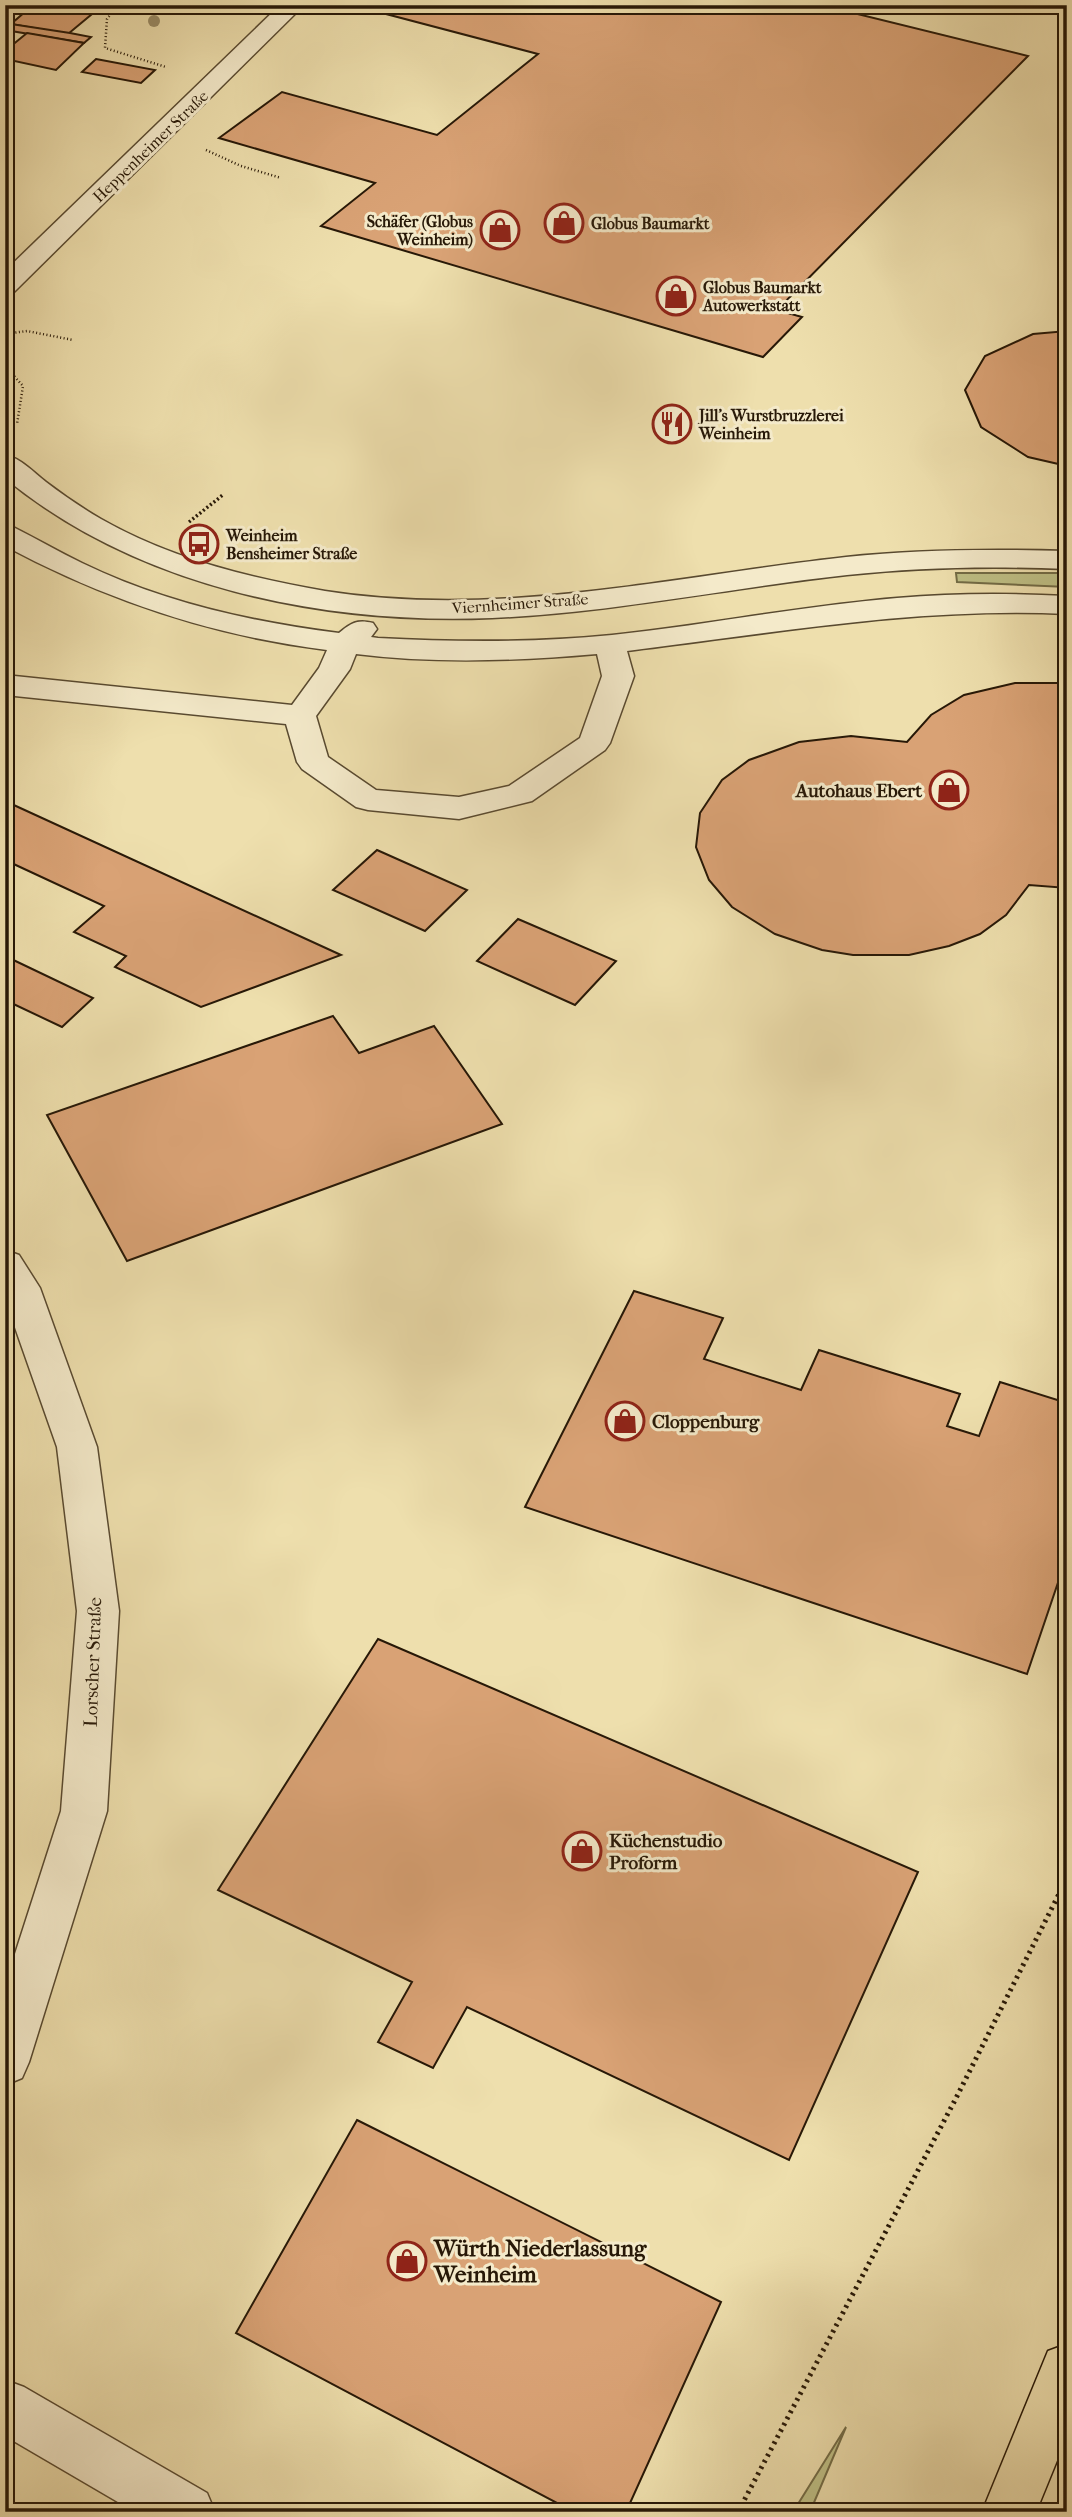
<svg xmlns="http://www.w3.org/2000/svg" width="1072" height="2517" font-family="'IM FELL French Canon',serif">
<rect width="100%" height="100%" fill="#eedfad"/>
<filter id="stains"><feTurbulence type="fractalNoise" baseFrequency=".00286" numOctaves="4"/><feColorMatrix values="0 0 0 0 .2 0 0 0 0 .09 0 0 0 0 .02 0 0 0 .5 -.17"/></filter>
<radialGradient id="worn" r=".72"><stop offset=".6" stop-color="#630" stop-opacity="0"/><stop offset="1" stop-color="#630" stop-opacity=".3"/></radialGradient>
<g fill="#bfc086" stroke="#736c46" stroke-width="2">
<path d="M956,573H1067V587L957,582Z"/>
<path d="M846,2427L810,2512H793Z"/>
</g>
<g fill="#d9a275" stroke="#271807" stroke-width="2">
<path d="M33,5H77L98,9L68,34L11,24Z"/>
<path d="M398,5H821L1028,56L777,310L802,317L763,357L321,226L375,183L219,138L282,92L437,135L538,54L386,14Z"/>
<path d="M11,24L70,33L91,37L84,43L5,30Z"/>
<path d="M27,33L84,43L56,70L5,59V51Z"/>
<path d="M96,59L155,70L141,83L82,72Z"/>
<path d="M1067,331V466L1028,457L981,427L965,390L985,356L1033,334Z"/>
<path d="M1015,683H1067V888L1029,885L1006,915L980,934L949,946L909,955H853L822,950L775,934L732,907L709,880L696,847L700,813L722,780L749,760L799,742L851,736L907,742L931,715L964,695Z"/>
<path d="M5,801L341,955L201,1007L115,967L126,956L74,932L104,906L5,860Z"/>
<path d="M377,850L467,890L425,931L333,890Z"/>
<path d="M518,919L616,961L575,1005L477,961Z"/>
<path d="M5,956L93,998L62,1027L5,1000Z"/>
<path d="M333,1016L359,1053L434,1026L502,1124L127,1261L47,1115Z"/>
<path d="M634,1291L723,1318L704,1359L801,1390L819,1350L960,1394L947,1426L979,1436L1000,1382L1067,1403V1556L1027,1674L525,1507Z"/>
<path d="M378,1639L918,1872L789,2160L467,2007L433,2068L378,2042L412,1982L218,1890Z"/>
<path d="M357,2120L721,2302L626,2512H574L236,2333Z"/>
</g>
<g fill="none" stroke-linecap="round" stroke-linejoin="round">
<defs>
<g id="minor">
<path d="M280,5H304L14,292L5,294V271Z"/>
<path d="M5,455C21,458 33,472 46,482C63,495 82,508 101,519C169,558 249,578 325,591C500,619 674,576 846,557C920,549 993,549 1067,551V569C993,566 920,567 847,575C728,588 611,613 492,618C323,625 137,587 5,478Z"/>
<path d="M5,525L15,528C37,539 59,552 82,563C162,602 251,622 339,633C351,623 357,619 373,623L377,629L371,637L378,638C456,642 533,643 612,635C707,625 801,606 897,598C954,593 1010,593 1067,596V614C918,607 774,633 627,651L634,676L610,743L605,750L532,801L459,819L368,810L356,807L302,769L297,762L286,724L5,695V675L292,705L319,668L327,650C213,636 106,600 5,546ZM356,654C436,664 517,661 597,654L602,676L580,738L509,786L459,797L376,790L328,757L316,716L350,669Z"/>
<path d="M5,1250L19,1255L40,1288L97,1447L119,1611L107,1811L29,2062L22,2078L5,2085V1985L61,1811L77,1611L57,1447L5,1299Z"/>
<path d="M5,2380L24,2387L207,2493L215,2512H135L5,2436Z"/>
</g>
<path id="major" d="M1067,2344V2436L1036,2512H982L1048,2351Z"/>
</defs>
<use href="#minor" stroke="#594a30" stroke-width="3"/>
<use href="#major" stroke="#271807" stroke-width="3"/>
<g stroke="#271807" stroke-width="2.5" stroke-dasharray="1 2.5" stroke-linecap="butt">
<path d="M118,5L107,19L105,48L166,67"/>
<path d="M205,5L229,9"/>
<path d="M206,150L241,166L281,178"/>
<path d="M5,334L27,331L73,340"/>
<path d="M5,366L23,386L17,424"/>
</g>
<path stroke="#271807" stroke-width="3.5" stroke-dasharray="2 2.5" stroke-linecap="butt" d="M189,522L224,494"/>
<path stroke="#271807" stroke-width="5" stroke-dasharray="2.5 4.5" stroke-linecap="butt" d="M738,2512L954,2102L1067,1878"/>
<use href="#minor" fill="#f4eaca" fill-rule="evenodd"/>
<use href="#major" fill="#eedfad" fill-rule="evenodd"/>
</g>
<circle fill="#9a8d67" cx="154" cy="21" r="6"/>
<defs>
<symbol id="shop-ring" viewBox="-11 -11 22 22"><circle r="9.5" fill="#f4eaca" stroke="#8f2418" stroke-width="1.5"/><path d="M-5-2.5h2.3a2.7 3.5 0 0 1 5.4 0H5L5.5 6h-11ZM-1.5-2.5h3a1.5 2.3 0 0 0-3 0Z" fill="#8f2418"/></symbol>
<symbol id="restaurant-ring" viewBox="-11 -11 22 22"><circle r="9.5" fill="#f4eaca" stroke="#8f2418" stroke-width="1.5"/><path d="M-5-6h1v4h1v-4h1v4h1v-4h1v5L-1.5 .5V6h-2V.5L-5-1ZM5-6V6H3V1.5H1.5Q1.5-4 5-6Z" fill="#8f2418"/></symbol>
<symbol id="bus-ring" viewBox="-11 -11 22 22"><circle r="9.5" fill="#f4eaca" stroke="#8f2418" stroke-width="1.5"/><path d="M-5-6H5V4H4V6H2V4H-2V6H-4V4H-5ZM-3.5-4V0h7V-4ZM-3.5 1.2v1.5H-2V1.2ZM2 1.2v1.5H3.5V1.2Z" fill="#8f2418"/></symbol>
</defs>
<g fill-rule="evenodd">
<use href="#shop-ring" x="542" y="201" width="44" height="44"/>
<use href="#shop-ring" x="478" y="208" width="44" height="44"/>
<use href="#shop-ring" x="654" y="274" width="44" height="44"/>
<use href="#restaurant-ring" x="650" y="402" width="44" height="44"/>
<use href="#bus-ring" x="177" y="522" width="44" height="44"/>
<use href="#shop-ring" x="927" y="768" width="44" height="44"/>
<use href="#shop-ring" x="603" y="1399" width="44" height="44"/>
<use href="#shop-ring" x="560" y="1829" width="44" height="44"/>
<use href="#shop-ring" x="385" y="2239" width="44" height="44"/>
</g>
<g text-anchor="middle" stroke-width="6" stroke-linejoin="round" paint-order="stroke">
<g font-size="16" fill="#271807" stroke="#f4eaca">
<text transform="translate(150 146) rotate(-44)" y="6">Heppenheimer Straße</text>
<text transform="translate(520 603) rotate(-4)" y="6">Viernheimer Straße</text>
</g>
<g font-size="16" font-weight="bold" fill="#271807" stroke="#f4eaca" text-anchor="start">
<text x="473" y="227" text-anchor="end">Schäfer (Globus<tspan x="473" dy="18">Weinheim)</tspan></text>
<text x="591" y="229">Globus Baumarkt</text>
<text x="703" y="293">Globus Baumarkt<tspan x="703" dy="18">Autowerkstatt</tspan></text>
<text x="699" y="421">Jill's Wurstbruzzlerei<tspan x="699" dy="18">Weinheim</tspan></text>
<text x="226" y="541">Weinheim<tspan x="226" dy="18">Bensheimer Straße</tspan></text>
</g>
<g font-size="19" font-weight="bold" fill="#271807" stroke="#f4eaca" text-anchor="start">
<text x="922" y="797" text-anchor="end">Autohaus Ebert</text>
<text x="652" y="1428">Cloppenburg</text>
<text x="609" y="1847">Küchenstudio<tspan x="609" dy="22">Proform</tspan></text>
</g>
<g font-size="19" fill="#271807" stroke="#f4eaca">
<text transform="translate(92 1662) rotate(-88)" y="7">Lorscher Straße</text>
</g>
<g font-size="23" font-weight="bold" fill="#271807" stroke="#f4eaca" text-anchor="start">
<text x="434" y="2256">Würth Niederlassung<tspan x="434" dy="26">Weinheim</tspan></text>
</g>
</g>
<rect width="1072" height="2517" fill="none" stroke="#eedfad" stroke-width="28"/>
<rect x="7" y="7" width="1058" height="2503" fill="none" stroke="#271807" stroke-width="3.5"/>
<rect x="14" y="14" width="1044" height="2489" fill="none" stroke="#271807" stroke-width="2"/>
<rect width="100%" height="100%" filter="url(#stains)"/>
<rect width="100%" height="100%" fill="url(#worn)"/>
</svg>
